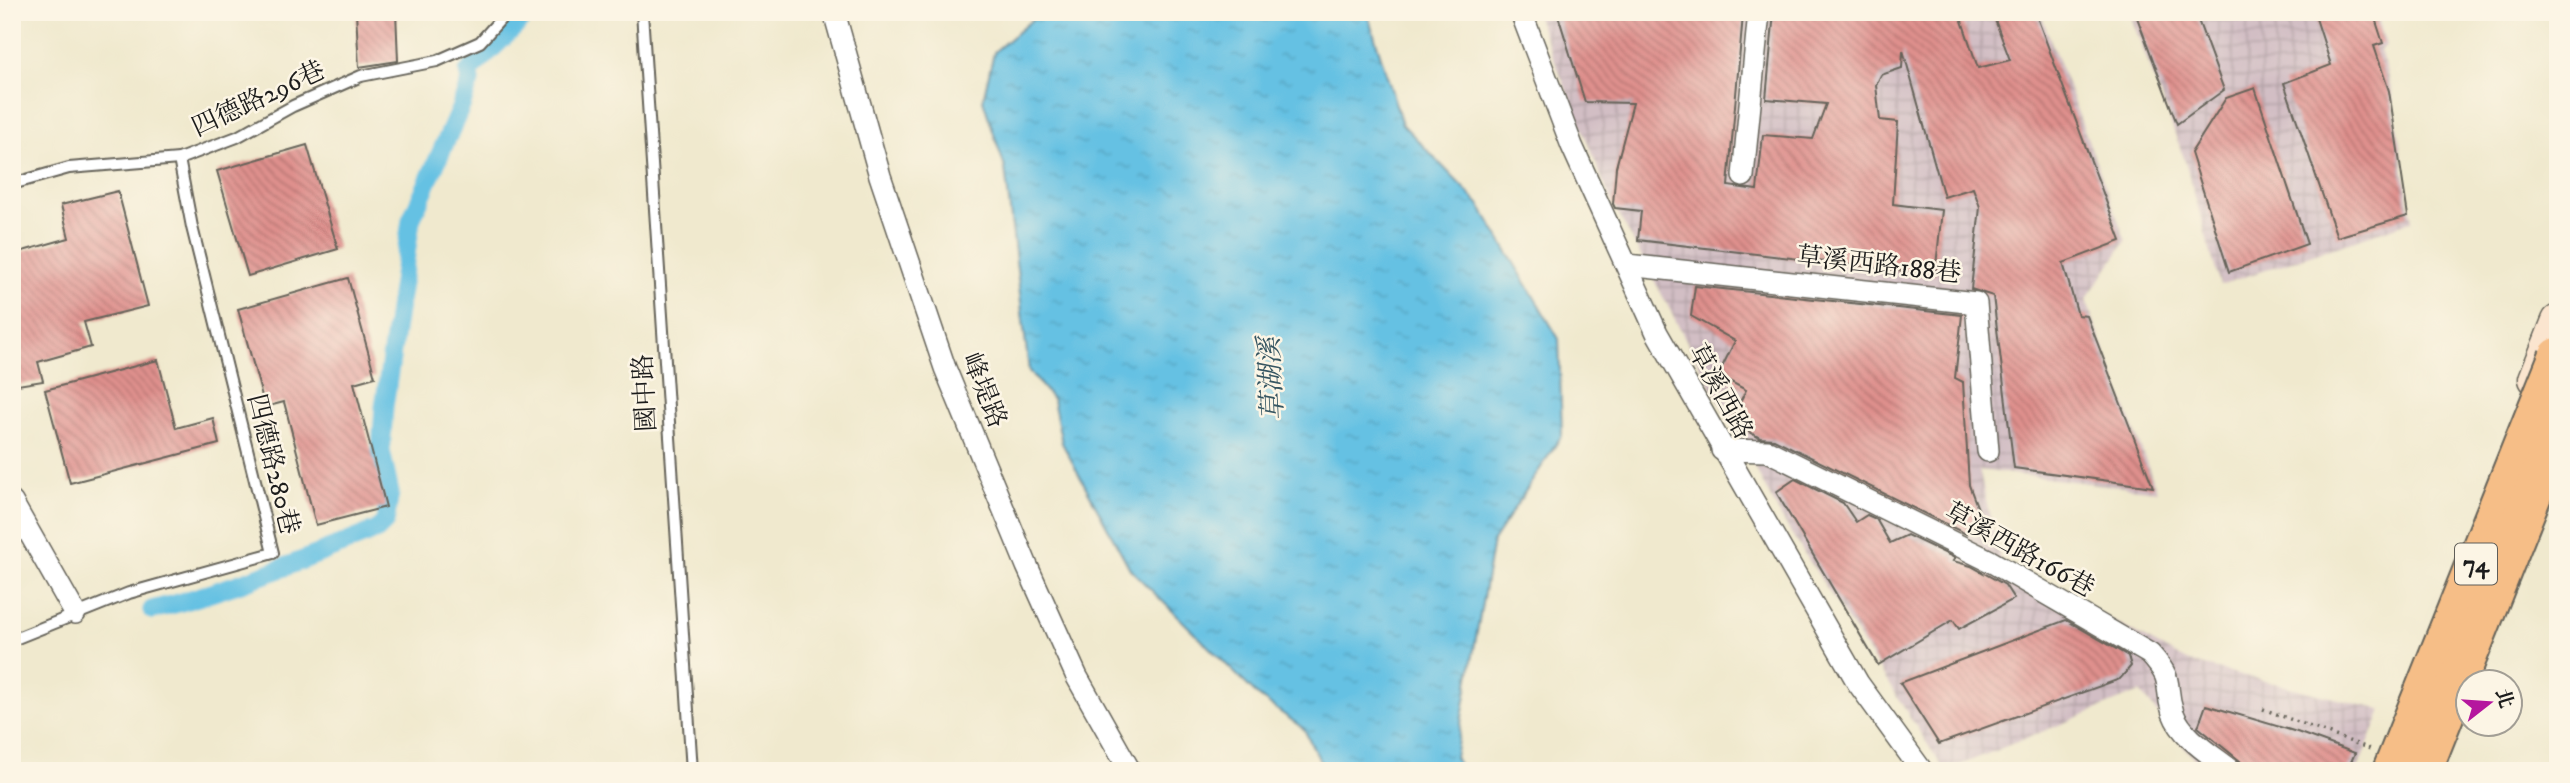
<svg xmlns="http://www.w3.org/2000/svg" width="2570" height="783" font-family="'IM FELL DW Pica','Noto Serif TC',serif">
<defs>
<pattern id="industrial-grid" width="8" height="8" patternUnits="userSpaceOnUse" patternTransform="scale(1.75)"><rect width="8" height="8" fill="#d2bec4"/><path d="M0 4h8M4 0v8" fill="none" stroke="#b4a3a8"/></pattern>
<pattern id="water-ripples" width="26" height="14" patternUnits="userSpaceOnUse" patternTransform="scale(1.75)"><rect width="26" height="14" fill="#65c1e3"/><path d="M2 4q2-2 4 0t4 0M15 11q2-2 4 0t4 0" fill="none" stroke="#57a5c2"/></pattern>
<pattern id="building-back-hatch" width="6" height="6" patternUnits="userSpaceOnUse" patternTransform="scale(1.75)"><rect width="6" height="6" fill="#df908d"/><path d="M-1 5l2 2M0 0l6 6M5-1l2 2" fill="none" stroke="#b47572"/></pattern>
</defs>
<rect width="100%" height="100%" fill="#fcf5e5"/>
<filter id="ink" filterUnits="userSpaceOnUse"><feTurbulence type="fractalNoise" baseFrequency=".0143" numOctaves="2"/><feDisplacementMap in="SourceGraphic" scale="14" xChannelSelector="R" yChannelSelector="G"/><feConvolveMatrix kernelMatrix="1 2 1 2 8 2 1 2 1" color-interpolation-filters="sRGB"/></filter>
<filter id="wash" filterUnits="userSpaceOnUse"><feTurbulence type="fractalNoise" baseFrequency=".00686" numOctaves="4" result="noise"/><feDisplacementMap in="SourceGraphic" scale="28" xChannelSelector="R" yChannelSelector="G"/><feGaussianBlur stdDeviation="1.57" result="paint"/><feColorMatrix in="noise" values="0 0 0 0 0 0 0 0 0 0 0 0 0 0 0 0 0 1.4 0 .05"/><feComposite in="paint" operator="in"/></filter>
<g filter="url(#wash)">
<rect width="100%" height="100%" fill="#f0e9ce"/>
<g fill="url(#industrial-grid)">
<path d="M1535,12H2040L2126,241L2086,300L2157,491L1979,470L2000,560L2189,662L2382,710L2357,771H2204L2140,692L1945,771L1782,519L1610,198Z"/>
<path d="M2129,12H2376L2386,45L2380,50L2391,88L2412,221L2220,285L2184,158Z"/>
</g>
<path fill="url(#water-ripples)" stroke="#406e80" stroke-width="2" d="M1041,12H1367L1402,124L1479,204L1559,339L1562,435L1493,541L1455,757L1462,771H1325L1304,729L1258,696L1130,569L1062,443L1053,400L1029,371L1005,168L983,100L994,52Z"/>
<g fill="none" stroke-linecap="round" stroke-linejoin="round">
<path stroke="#65c1e3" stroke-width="19" d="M152,610C230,590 302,561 377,530L385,522L390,493L381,451L384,407L411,220L460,109L470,81L468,72L530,12"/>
</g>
<g id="blocks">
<g fill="url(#building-back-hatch)">
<path d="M356,12H396L398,61L359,67Z"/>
<path d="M1557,12L1655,19L1656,12L1743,15L1728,186L1757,190L1763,135L1813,139L1826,104L1766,99L1774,12H1959L1978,68L2010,60L1992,12H2035L2121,241L2063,263L2078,315L2087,316L2153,487L2014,468L1993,296L1971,289L1980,207L1973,188L1944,197L1903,50L1902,68L1881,75L1876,85L1880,120L1898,122L1893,204L1942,210L1935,275L1638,240L1641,211L1615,208L1613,204L1616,167L1633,103L1585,102Z"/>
<path d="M2135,12H2195L2224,90L2177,124Z"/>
<path d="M2314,12H2373L2383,43L2374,46L2389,91L2408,216L2337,237L2284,83L2331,65Z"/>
<path d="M2255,88L2307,244L2229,272L2191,153L2226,98Z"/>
<path d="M307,145L338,249L248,276L217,171Z"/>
<path d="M118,191L148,306L84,322L91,347L38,362L43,381L18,385L12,375V254L69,238L61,205Z"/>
<path d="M348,278L375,377L354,383L386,507L316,525L284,402L265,407L238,309Z"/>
<path d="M1695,286L1962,315L1955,378L1963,382L1969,485L1978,509L1966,534L1774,439L1760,438L1730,422L1746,390L1718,375L1735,341L1691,316Z"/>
<path d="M158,360L176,428L213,418L219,444L70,483L45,390Z"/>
<path d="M1795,479L1843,503L1856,522L1867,515L1876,519L1890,543L1907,535L1955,558L1953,561L1971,566L2005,585L2014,599L1959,629L1953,620L1878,665L1776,492Z"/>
<path d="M2066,620L2128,656L2131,666L2120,679L1939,744L1900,683Z"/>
<path d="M2206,705L2297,732L2355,753L2347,771H2247L2240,761L2198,727Z"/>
</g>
</g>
</g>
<g filter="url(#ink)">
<use href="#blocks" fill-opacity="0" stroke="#66645a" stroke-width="2"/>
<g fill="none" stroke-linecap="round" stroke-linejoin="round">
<defs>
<g id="lane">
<path d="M642,12L692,771"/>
<path d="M12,184L69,168L179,159L237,137L293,106L361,76L437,61L480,42L507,12"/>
<path d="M12,640L129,593L273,553L192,227L179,159"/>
</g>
<g id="street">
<path d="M834,12L880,176L945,368L1027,566L1077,677L1130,771"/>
<path d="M1521,12L1572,146L1657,333L1858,683L1922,771"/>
<path d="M1743,176L1759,12"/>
<path d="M1627,265L1976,303L1988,451"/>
<path d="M1722,450L1768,451L1990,561L2150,654C2176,683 2163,682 2173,713C2182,738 2212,755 2232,771"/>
<path d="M12,502L75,613"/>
</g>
<path id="secondary" d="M2535,379L2558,321"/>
</defs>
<use href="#lane" stroke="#66645a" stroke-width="14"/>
<use href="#street" stroke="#66645a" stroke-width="24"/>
<use href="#secondary" stroke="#66645a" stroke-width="35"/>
<path stroke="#66645a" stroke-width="3.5" stroke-dasharray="2 5" stroke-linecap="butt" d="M2263,709L2373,750"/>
<use href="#lane" stroke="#fff" stroke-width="10"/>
<use href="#street" stroke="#fff" stroke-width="21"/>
<use href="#secondary" stroke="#fbe5cf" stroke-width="32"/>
<defs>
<g id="highway-bridge">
<path d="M2392,771L2558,357"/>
<path d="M2422,771L2558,430"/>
</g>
</defs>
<use href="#highway-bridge" stroke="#66645a" stroke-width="42" stroke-linecap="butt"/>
<use href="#highway-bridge" stroke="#f6be87" stroke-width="38"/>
</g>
</g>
<g text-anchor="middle" stroke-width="5" stroke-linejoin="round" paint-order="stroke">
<rect fill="#fcf5e5" stroke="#5f5d58" stroke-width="2" x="2455" y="543.5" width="42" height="41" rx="5"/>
<g font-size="24" font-weight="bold" fill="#1c1c1c">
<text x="2476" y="572">74</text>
</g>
<g font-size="26" fill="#1c1c1c" stroke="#fcf5e5">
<text transform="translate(258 98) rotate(-25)" y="9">四德路296巷</text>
<text transform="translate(1879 264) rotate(6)" y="9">草溪西路188巷</text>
<text transform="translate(985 390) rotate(68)" y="9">峰堤路</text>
<text transform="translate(1721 391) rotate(61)" y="9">草溪西路</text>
<text transform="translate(644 393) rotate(-93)" y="9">國中路</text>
<text transform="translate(274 464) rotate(76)" y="9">四德路280巷</text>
<text transform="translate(2020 549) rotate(29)" y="9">草溪西路166巷</text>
</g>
<g font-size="28" font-style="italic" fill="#365662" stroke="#fcf5e5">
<text transform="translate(1270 379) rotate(-93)" y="10">草湖溪</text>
</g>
</g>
<rect width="2570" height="783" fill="none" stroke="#fcf5e5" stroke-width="42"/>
<g transform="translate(2489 703) rotate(73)"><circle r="33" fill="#fcf5e5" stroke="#a29e95" stroke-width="2"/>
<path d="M0-5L12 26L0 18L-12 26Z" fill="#b5179e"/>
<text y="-10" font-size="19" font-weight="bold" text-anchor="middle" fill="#1c1c1c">北</text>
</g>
</svg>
